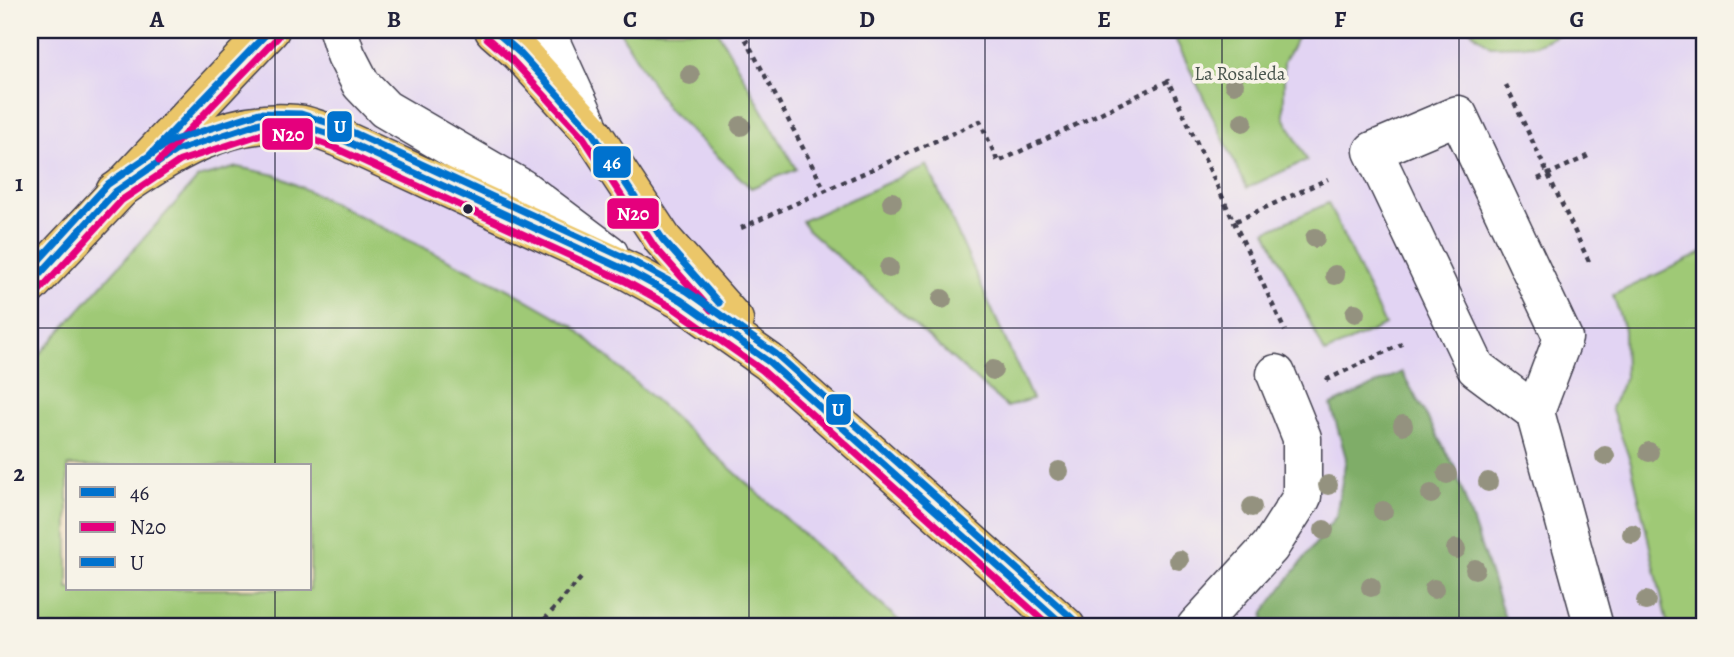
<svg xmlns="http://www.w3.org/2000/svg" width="1734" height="657" font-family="Alegreya,serif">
<rect width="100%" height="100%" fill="#f7f3e8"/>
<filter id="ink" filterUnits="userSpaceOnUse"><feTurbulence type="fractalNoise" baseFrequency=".0143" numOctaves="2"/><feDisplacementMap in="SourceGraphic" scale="14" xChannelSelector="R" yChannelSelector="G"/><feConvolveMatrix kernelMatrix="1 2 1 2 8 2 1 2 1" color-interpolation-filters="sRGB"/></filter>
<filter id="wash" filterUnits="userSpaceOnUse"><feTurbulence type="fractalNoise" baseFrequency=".00686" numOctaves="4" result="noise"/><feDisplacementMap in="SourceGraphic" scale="28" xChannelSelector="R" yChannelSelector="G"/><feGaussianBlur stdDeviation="1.57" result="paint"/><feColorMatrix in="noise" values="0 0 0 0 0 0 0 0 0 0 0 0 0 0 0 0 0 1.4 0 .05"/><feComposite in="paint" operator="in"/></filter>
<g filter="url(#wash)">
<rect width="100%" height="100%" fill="#f1ddbd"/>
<path fill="#e2d4f3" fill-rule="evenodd" d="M30,30H1704V627H30ZM68,466H310V589H68Z"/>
<g fill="#9fc976" stroke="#607658" stroke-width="2" fill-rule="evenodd">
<path d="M619,30H717L796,169L751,188L667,108Z"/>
<path d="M1171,30H1301L1284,62V117L1307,160L1247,188Z"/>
<path d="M1470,30H1568L1536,45L1490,46Z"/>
<path d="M927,165L1032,399L1007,407L807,229L802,221Z"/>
<path d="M237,167L276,175L508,289L573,326L906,627H30V365L198,178ZM68,466H310V589H68Z"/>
<path d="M1328,203L1385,325L1325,353L1266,231Z"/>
<path d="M1704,252V627H1668L1631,463L1611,408L1625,377L1624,330L1613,295Z"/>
</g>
<path fill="#7fad67" stroke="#506851" stroke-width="2" d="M1402,372L1454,466L1508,627H1262L1264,612L1336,516L1346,458L1331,405Z"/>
</g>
<g filter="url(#ink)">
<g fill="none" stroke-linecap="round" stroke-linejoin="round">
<defs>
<g id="minor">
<path d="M338,30L346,55L361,84L385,109L521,188L609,254"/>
<path d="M545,30L587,122"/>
<path d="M1535,412L1476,368L1373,151L1458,115L1563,338L1535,412L1594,627"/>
<path d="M1196,627L1270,547L1302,497V438L1276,374"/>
</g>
<g id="major">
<path d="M494,30L519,52L591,131L663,240L734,320"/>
<path d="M115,192C169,155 227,117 296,124C309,125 324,132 337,137L630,272L681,300L769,362L1066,627"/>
<path d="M30,285L270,30"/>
</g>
</defs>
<use href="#minor" stroke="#413e4e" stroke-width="41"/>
<use href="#major" stroke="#413e4e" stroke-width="41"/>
<g stroke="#413e4e" stroke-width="4.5" stroke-dasharray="5 5" stroke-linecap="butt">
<path d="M741,30L824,188"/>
<path d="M1506,85L1591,266"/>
<path d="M1538,179L1588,156"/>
<path d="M1236,221L1328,179"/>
<path d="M741,228L980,121L998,162L1168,81L1285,331"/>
<path d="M1326,380L1402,344"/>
<path d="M538,627L581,578"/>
</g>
<use href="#minor" stroke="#fff" stroke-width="38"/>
<use href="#major" stroke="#ebc669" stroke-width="38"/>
<defs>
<g id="bus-1">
<path d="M494,30L519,52L591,131L663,240L719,303"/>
<path d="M151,154L270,30"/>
<path d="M30,285L115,192L175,151L260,123L299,124L337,137L630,272L681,300L769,362L1066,627"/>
</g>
<g id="bus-2">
<path d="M487,38L512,60L583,137L654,246L711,310"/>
<path d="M159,161L278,37"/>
<path d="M38,292L122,200L180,161L262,134H297L333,147L625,281L675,309L762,370L1051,627"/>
</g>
<path id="bus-3" d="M30,270L108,184L171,141L259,113L301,114L341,127L634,262L687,291L776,354L1073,619"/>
</defs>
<use href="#bus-1" stroke="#f7f3e8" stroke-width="12"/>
<use href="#bus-2" stroke="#f7f3e8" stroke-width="12"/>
<use href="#bus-3" stroke="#f7f3e8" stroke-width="12"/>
<use href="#bus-1" stroke="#0072ce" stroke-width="7"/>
<use href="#bus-2" stroke="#e5007d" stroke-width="7"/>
<use href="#bus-3" stroke="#0072ce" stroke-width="7"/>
</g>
<g fill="#94927f">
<circle cx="690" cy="75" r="10"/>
<circle cx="1234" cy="84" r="10"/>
<circle cx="1243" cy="122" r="10"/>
<circle cx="741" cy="126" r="10"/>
<circle cx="892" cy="202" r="10"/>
<circle cx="1315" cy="238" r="10"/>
<circle cx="889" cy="268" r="10"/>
<circle cx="1335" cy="275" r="10"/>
<circle cx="942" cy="299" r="10"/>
<circle cx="1355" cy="313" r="10"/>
<circle cx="993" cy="370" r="10"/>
<circle cx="1403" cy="425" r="10"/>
<circle cx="1649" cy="452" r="10"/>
<circle cx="1605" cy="456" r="10"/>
<circle cx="1059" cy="471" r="10"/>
<circle cx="1447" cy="474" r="10"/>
<circle cx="1488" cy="482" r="10"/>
<circle cx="1328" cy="485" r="10"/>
<circle cx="1431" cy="494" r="10"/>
<circle cx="1252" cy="507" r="10"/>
<circle cx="1383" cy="511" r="10"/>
<circle cx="1324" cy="530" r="10"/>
<circle cx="1632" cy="534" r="10"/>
<circle cx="1456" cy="549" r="10"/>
<circle cx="1179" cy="560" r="10"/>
<circle cx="1475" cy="569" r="10"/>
<circle cx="1371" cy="587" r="10"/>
<circle cx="1434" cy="589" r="10"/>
<circle cx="1646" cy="601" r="10"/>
</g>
</g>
<path fill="none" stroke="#22223b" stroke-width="2" stroke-opacity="0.55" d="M275,30V466M512,30V627M749,30V627M985,30V627M1222,30V627M1459,30V627M30,328H1704M275,589V627"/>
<circle fill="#22223b" stroke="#f7f3e8" stroke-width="2.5" cx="468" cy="209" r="6"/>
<g text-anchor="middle" stroke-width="7" stroke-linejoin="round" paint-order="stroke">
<g font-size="19" fill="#48544d" stroke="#f7f3e8">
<text x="1240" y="80">La Rosaleda</text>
</g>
</g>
<g stroke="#f7f3e8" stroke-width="2.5">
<rect x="326" y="110" width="27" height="33" rx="7" fill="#0072ce"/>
<rect x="261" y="117" width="53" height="34" rx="7" fill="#e5007d"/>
<rect x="592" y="145" width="40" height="34" rx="7" fill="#0072ce"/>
<rect x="606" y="197" width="54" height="33" rx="7" fill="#e5007d"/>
<rect x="825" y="393" width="27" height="33" rx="7" fill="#0072ce"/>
</g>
<g font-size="19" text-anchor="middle" font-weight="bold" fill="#fff">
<text x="340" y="133">U</text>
<text x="288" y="141">N20</text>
<text x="612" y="169">46</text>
<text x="633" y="220">N20</text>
<text x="838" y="416">U</text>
</g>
<rect width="1734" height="657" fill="none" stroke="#f7f3e8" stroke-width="77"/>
<rect x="66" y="464" width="245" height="126" fill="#f7f3e8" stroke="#a29fa3" stroke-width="2"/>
<rect x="80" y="487" width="35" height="10" fill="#0072ce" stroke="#a29fa3" stroke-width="2"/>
<text x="130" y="500" font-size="21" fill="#22223b">46</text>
<rect x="80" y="522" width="35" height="10" fill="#e5007d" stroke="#a29fa3" stroke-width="2"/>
<text x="130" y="534" font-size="21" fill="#22223b">N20</text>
<rect x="80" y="557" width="35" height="10" fill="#0072ce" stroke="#a29fa3" stroke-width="2"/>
<text x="130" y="570" font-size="21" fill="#22223b">U</text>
<rect x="38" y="38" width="1658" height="580" fill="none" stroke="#22223b" stroke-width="2.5"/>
<g font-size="23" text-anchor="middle" font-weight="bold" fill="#22223b">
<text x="157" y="27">A</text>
<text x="394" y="27">B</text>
<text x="630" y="27">C</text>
<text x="867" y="27">D</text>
<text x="1104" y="27">E</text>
<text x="1340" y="27">F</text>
<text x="1577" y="27">G</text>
<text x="19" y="191">1</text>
<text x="19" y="481">2</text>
</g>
</svg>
